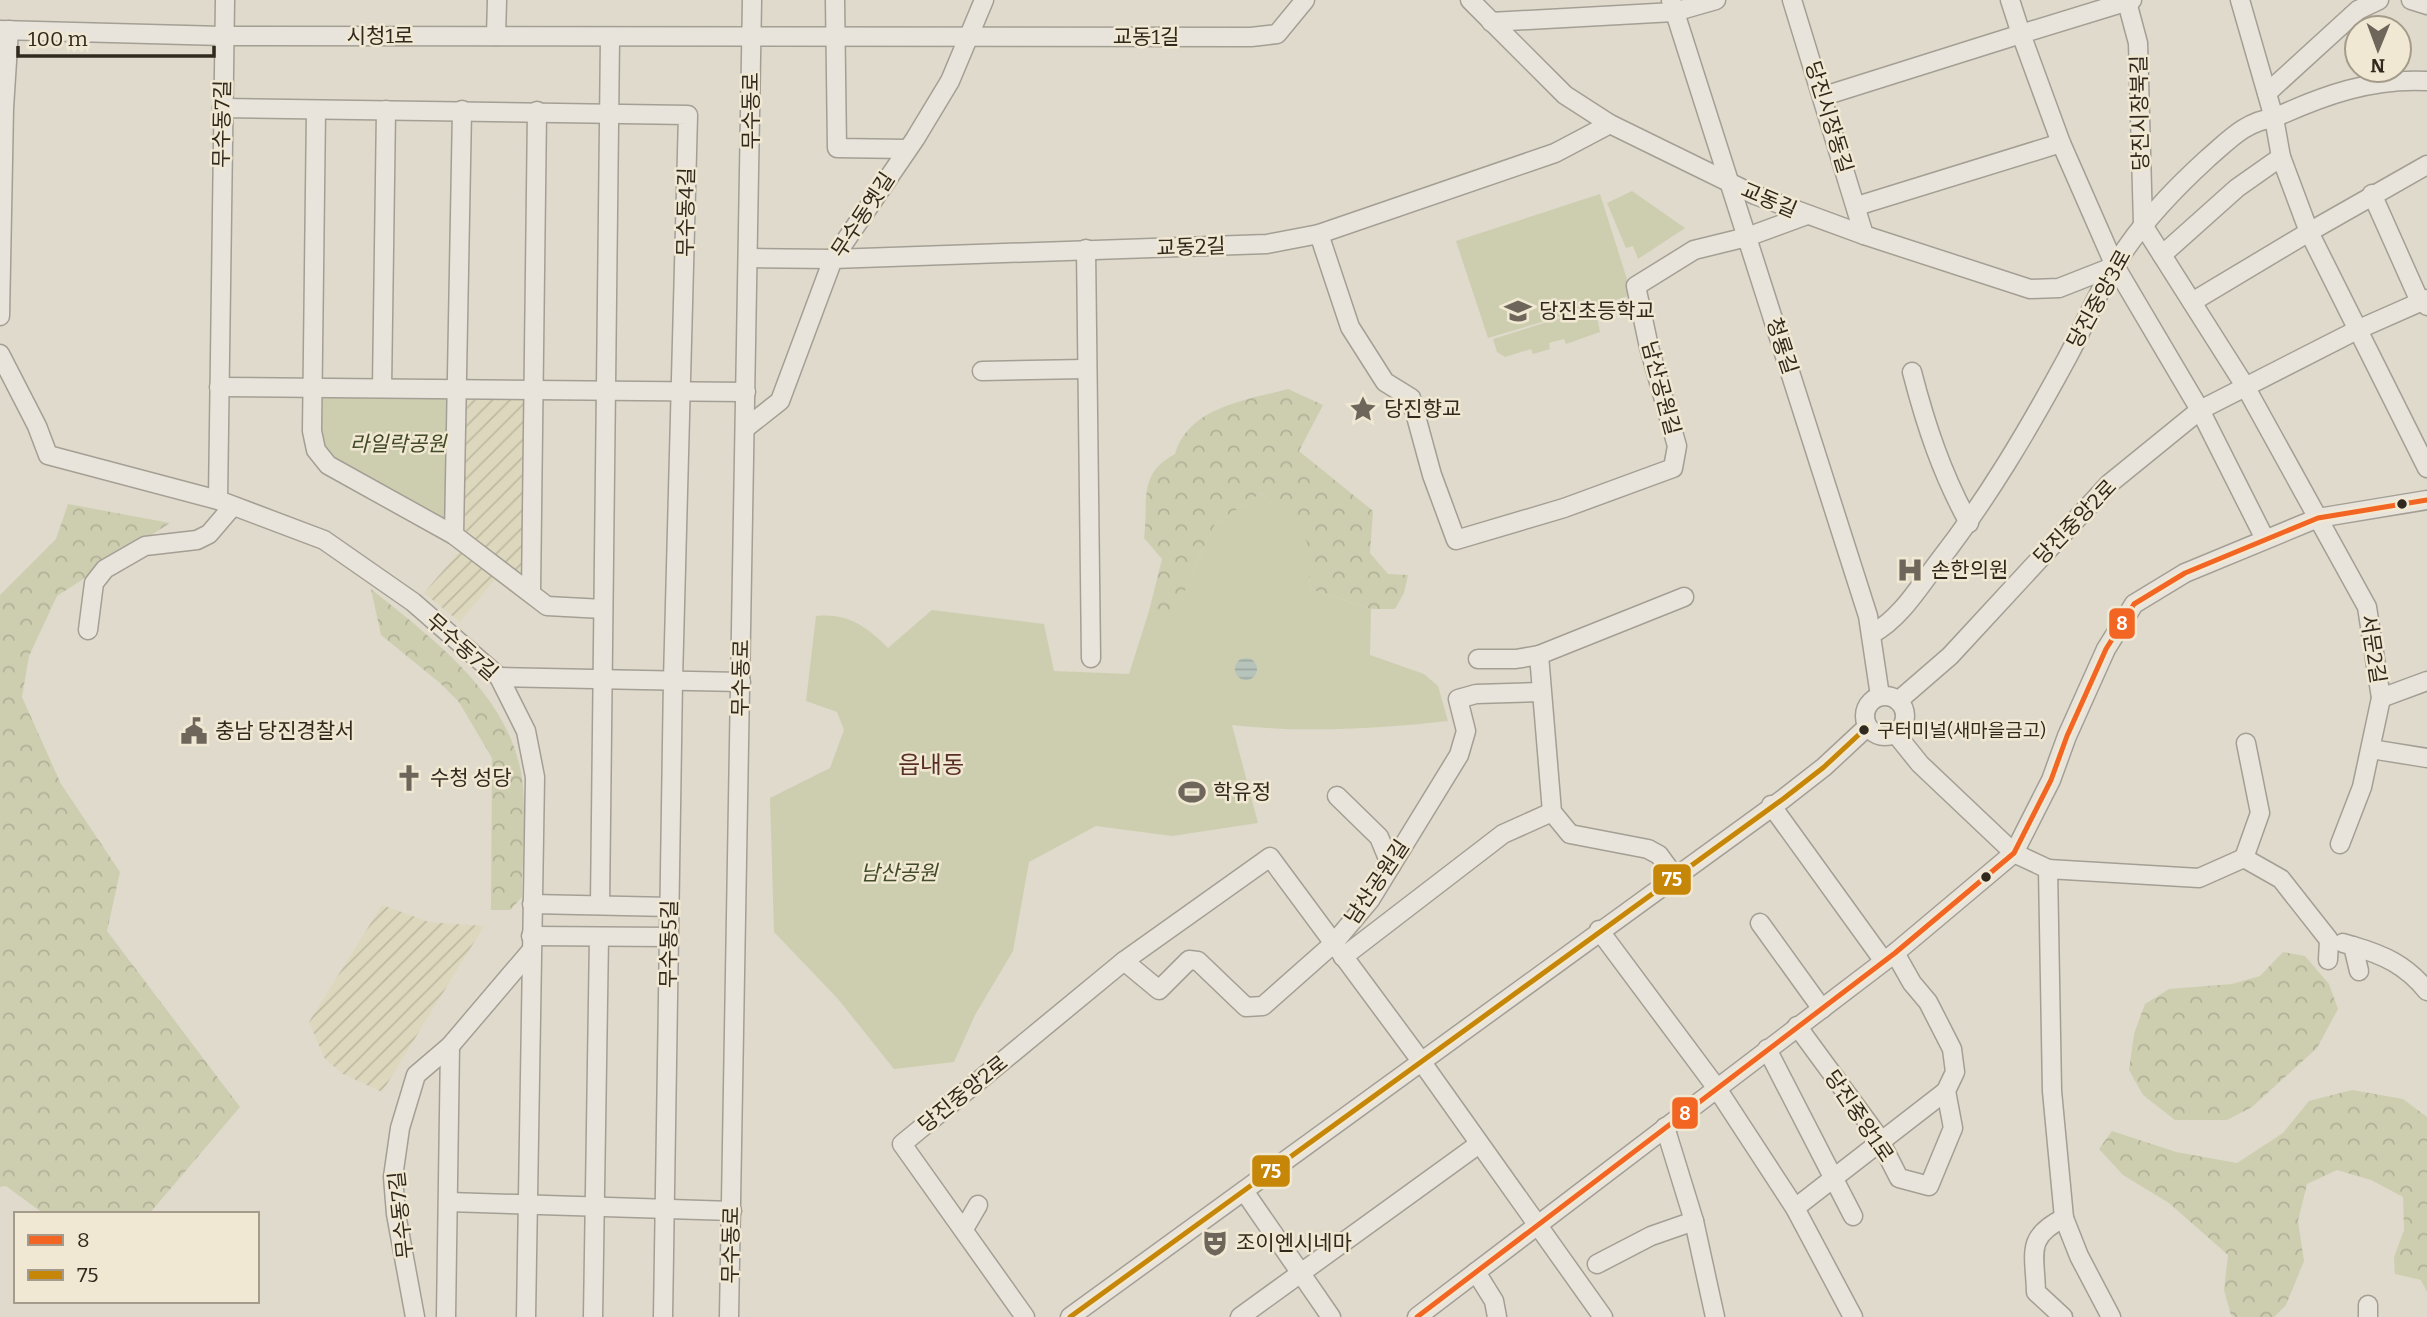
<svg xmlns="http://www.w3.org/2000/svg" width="2427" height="1317" font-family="Bitter,'Noto Sans KR',serif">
<defs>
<pattern id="farmland-furrows" width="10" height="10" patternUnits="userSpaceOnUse" patternTransform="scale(1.75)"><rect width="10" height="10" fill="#ddd8bd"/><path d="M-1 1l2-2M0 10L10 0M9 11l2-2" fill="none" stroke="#beb9a2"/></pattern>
<pattern id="forest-crowns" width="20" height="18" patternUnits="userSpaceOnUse" patternTransform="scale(1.75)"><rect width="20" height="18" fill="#cdceb0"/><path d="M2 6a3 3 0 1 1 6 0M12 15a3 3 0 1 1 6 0" fill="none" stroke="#b0b197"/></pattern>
<pattern id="water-rules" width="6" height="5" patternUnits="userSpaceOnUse" patternTransform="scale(1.75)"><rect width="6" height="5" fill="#b6c4bc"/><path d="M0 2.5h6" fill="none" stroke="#9da8a1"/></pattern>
</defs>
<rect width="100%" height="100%" fill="#dfdacb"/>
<g fill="url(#farmland-furrows)">
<path d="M464,396L524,398L526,572L515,575L464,532Z"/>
<path d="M461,549L496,578L460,622L424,593Z"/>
<path d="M382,905L429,922L484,926L382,1092L343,1074L325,1059L309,1022Z"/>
</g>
<g fill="#cdceb0">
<path d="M1632,191L1685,228L1638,259L1633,246L1626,248L1607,203Z"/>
<path d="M1600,194L1632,295L1488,338L1456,241Z"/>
<path d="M1595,307L1600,332L1566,344L1564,339L1549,343L1550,349L1533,354L1531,349L1505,357L1497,352L1493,339Z"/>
<path d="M323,394L444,395L450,401L449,526L329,464L319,448L318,398Z"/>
<path d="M1261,493L1308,542L1310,589L1371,609L1370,655L1424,674L1438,686L1448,721C1375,729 1305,733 1232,725L1258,823L1172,836L1096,826L1029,862L1013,951L975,1015L954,1062L894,1069L838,999L774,932L770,798L830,768L844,730L837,712L806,701L816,616C848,613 866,626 888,648L932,610L1044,624L1054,671L1129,674L1149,611L1176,613L1196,563L1215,524Z"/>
</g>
<g fill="url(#forest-crowns)">
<path d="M1288,389L1323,405L1299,451L1373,511L1370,553L1388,574L1408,575L1404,593L1395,609H1371L1310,589L1307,542L1261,493L1215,524L1196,563L1176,614L1149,611L1162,559L1144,538C1149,501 1137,474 1175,454C1188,407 1247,400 1288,389Z"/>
<path d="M68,504L170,523L57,596L29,656L22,697L61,784L120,872L107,931L240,1107L149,1214H44L6,1186L0,1187V595L56,539Z"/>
<path d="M371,589C433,639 509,694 522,778C527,816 522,859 522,897L510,910H491L492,758L459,702L440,683L381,635Z"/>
<path d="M2283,952L2305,956L2329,984L2338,1009L2317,1048L2252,1107L2227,1120H2175L2143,1095L2129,1070L2134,1034L2145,1004L2169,989L2232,984L2260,976Z"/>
<path d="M2352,1090L2403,1099L2427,1117V1292L2421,1280L2395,1274L2394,1257L2404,1230L2403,1197L2371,1180L2337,1170L2307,1184L2298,1221L2304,1261L2286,1305L2274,1317H2235L2231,1315L2224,1290L2228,1255L2169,1203L2123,1175L2099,1149L2112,1131L2176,1152L2237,1163L2283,1133L2309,1101Z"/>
</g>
<circle fill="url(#water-rules)" cx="1246" cy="669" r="11"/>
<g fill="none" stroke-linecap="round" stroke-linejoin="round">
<defs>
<g id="minor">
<path d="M835,0L837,148L907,149"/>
<path d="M1470,0L1565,95L1610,124L1755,195L1864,235L2030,289L2059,288L2115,266"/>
<path d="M1671,0L1868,616L1880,696"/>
<path d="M1792,0L1864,235"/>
<path d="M2132,0L2021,34L2061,143L2115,266L2200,410L2265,539"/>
<path d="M2240,0L2274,118C2324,95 2372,78 2427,81"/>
<path d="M2411,0L2427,5"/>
<path d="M2127,2L2138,43L2143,225"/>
<path d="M1491,22L1674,12L1716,0"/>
<path d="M0,30L223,36L1251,37L1277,34L1305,0"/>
<path d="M496,36L497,0"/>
<path d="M2267,93L2358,10L2379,0"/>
<path d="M1824,96L2021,34L2010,0"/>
<path d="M222,108L688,115L673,680L663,1317"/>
<path d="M316,110L312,431L316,450L328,465L454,535L547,606L603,609"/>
<path d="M2281,157L2309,232L2427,165"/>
<path d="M2372,194L2417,295L2427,306"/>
<path d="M1857,206L2061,143"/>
<path d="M2143,225L2245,386L2367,607L2381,698L2362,787L2340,844"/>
<path d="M1319,234L1350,327L1385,382L1411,398L1432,475L1456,540L1564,508L1673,468L1677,446L1649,347L1636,286L1694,250L1747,237L1807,215"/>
<path d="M1086,249L1091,658"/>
<path d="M750,258L833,259L1267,244L1319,234L1555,153L1610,124"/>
<path d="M2192,302L2309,232L2427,468"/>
<path d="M0,316L4,108L9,30"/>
<path d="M0,354L37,426L48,455L218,500L324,540L413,602L499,677L526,731L535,777L526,1317"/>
<path d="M982,371L1085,369"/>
<path d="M1912,372C1926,426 1942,474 1969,523"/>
<path d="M219,387L746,392"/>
<path d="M382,388L386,110"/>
<path d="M747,427L780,401L833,259L915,139L950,81L984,0"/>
<path d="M218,500L225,0"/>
<path d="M454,535L462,110"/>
<path d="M531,592L537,111"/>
<path d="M88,630L94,583L105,569L145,546L197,540L209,534L233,506"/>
<path d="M1872,634C1901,618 1919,587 1939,561C1988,498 2028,430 2066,360C2083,329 2096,295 2115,265C2140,224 2173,190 2208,158C2229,140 2246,121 2274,118L2281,157L2237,188L2162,255"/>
<path d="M1478,659H1516L1539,655"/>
<path d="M499,677L741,682"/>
<circle cx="1885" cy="716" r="20"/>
<path d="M2381,698L2427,681"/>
<path d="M1898,701L1950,656L2109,484L2200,410L2359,329L2427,299"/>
<path d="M1895,733L1920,764L2014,853L2048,869"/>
<path d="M2371,749L2427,758"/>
<path d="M1337,796L1379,837L1391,866"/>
<path d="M1771,805L1883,960"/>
<path d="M2244,858L2260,813L2246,743"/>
<path d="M1675,877L1659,855L1648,849L1570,834L1552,812L1539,655L1684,597"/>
<path d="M532,904L670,907"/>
<path d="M600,905L610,38"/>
<path d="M1760,923L1822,1009"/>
<path d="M1599,930L1716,1087L1795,1208L1853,1317"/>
<path d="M531,936L669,937"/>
<path d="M2343,943L2353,946L2359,971"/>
<path d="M2353,946C2384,955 2406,965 2427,991"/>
<path d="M1343,957L1503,834L1552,812"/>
<path d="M1124,961L1159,990L1189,960L1198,961L1246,1007L1263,1006L1333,944L1370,900L1459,755L1466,731L1458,699L1476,694L1541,692"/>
<path d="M1797,1026L1877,1135L1899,1178L1929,1186L1953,1128L1946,1091L1955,1072L1952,1049L1928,1002L1912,983L1895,953"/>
<path d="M1767,1049L1853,1216"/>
<path d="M1665,1127L1694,1221L1715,1317"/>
<path d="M1244,1191L1331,1317"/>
<path d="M449,1202L732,1211"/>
<path d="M1795,1208L1946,1091"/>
<path d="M2064,1218L2052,1091L2048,869L2199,878L2244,858L2281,879L2329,940L2328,960"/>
<path d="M964,1229L978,1205"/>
<path d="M1597,1264L1651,1236L1694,1221"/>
<path d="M1476,1272L1494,1301L1497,1317"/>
<path d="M415,1317L396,1214L393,1177L400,1128L416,1075L450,1046L530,952"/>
<path d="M446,1317L450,1046"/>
<path d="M593,1317L599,937"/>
<path d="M729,1317L752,0"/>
<path d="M1025,1317L902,1144L1124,961L1270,857L1421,1061L1603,1317"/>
<path d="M1070,1317L1783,799L1824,767L1867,727"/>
<path d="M1240,1317L1479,1144"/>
<path d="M1417,1317L1895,953L2014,853L2051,780L2067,736L2106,649L2134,604L2185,573L2318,518L2427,500"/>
<path d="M2063,1317L2036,1292C2035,1253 2025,1237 2064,1218L2079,1256L2111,1317"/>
<path d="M2368,1317V1305"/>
</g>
</defs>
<use href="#minor" stroke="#a49f94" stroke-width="21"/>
<use href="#minor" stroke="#e8e4dc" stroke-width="18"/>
<defs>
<path id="bus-1" d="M1417,1317L1895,953L2014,853L2051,780L2067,736L2106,649L2134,604L2185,573L2318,518L2427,500"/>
<path id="bus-2" d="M1070,1317L1783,799L1824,767L1867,727"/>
</defs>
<use href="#bus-1" stroke="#f0e8d2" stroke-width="10"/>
<use href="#bus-2" stroke="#f0e8d2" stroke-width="10"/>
<use href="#bus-1" stroke="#f26522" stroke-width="5"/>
<use href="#bus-2" stroke="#c68608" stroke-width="5"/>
</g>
<defs>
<symbol id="school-bare" viewBox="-9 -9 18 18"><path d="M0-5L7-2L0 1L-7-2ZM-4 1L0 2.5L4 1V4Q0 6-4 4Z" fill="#6e665b" stroke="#f0e8d2" stroke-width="2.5" paint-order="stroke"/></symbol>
<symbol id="sight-bare" viewBox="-9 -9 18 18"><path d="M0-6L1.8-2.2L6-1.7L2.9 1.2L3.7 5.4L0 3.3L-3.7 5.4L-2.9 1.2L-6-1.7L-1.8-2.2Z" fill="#6e665b" stroke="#f0e8d2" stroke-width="2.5" paint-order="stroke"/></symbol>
<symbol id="hospital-bare" viewBox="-9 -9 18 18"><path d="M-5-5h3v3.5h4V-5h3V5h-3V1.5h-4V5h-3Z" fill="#6e665b" stroke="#f0e8d2" stroke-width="2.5" paint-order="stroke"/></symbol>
<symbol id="civic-bare" viewBox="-9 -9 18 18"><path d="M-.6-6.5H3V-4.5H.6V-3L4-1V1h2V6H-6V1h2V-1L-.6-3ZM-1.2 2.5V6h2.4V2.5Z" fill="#6e665b" stroke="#f0e8d2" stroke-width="2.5" paint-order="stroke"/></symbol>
<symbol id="church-bare" viewBox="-9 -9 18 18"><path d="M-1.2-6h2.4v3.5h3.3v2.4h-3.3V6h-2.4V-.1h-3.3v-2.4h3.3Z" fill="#6e665b" stroke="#f0e8d2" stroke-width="2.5" paint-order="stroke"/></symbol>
<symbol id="stadium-bare" viewBox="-9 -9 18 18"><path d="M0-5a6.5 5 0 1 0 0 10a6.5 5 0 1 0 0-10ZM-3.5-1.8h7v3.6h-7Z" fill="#6e665b" stroke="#f0e8d2" stroke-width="2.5" paint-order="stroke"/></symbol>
<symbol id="theatre-bare" viewBox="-9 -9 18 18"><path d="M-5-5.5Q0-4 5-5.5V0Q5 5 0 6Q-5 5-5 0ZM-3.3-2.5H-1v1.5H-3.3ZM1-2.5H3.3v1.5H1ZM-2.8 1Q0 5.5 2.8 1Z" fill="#6e665b" stroke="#f0e8d2" stroke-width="2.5" paint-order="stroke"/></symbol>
</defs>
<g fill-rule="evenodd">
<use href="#school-bare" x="1499" y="292" width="38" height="38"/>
<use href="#sight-bare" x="1344" y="390" width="38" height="38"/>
<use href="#hospital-bare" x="1891" y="551" width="38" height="38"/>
<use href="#civic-bare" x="175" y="712" width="38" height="38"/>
<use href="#church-bare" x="390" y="759" width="38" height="38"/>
<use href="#stadium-bare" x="1173" y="773" width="38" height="38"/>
<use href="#theatre-bare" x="1196" y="1224" width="38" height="38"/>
</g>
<g fill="#31281e" stroke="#f0e8d2" stroke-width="2.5">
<circle cx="2402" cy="504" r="6"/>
<circle cx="1864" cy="730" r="6"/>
<circle cx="1986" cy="877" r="6"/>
</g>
<g text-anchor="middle" stroke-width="5" stroke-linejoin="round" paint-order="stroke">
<g font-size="19" fill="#31281e" stroke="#f0e8d2" text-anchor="start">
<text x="1877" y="737">구터미널(새마을금고)</text>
</g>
<g font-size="21" fill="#31281e" stroke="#f0e8d2">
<text x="380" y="43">시청1로</text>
<text x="1146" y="44">교동1길</text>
<text transform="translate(751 111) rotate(-90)" y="7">무수동로</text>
<text transform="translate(2140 113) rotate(-91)" y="7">당진시장북길</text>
<text transform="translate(1829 117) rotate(73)" y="7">당진시장동길</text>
<text transform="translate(222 124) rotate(-89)" y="7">무수동7길</text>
<text transform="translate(1769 200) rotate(23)" y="7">교동길</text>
<text transform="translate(686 212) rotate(-89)" y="7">무수동4길</text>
<text transform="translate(863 215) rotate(-57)" y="7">무수동옛길</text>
<text transform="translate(1191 247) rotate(-2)" y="7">교동2길</text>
<text transform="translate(2099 299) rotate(-61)" y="7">당진중앙3로</text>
<text transform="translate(1782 346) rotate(72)" y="7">청룡길</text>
<text transform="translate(1661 388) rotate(75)" y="7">남산공원길</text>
<text transform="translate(2075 522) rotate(-46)" y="7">당진중앙2로</text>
<text transform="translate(462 647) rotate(42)" y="7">무수동7길</text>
<text transform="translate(2373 649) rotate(81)" y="7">서문2길</text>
<text transform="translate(741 678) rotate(-89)" y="7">무수동로</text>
<text transform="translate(1377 882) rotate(-56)" y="7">남산공원길</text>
<text transform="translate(669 944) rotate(-89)" y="7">무수동5길</text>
<text transform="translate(963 1094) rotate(-39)" y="7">당진중앙2로</text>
<text transform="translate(1859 1116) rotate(56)" y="7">당진중앙1로</text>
<text transform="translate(401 1215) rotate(-96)" y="7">무수동7길</text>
<text transform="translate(731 1245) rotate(-89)" y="7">무수동로</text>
</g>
<g font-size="21" fill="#31281e" stroke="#f0e8d2" text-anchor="start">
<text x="1539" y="318">당진초등학교</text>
<text x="1384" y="416">당진향교</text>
<text x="1931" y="577">손한의원</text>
<text x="215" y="738">충남 당진경찰서</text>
<text x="430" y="785">수청 성당</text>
<text x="1213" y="799">학유정</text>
<text x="1236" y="1250">조이엔시네마</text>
</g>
<g font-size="21" font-style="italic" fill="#414b28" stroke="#f0e8d2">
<text x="398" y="451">라일락공원</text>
<text x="899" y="880">남산공원</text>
</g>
<g font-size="24" fill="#582f24" stroke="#f0e8d2">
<text x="931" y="773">읍내동</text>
</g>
</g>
<g stroke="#f0e8d2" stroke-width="2.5">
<rect x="2108" y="607" width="28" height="33" rx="7" fill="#f26522"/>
<rect x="1652" y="863" width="40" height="33" rx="7" fill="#c68608"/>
<rect x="1671" y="1096" width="28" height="34" rx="7" fill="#f26522"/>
<rect x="1251" y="1154" width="40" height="34" rx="7" fill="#c68608"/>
</g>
<g font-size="19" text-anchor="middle" font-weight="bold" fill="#fff">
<text x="2122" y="630">8</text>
<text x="1672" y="886">75</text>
<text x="1685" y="1120">8</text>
<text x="1271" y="1178">75</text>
</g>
<rect x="14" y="1212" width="245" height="91" fill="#f0e8d2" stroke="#a49b8a" stroke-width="2"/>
<rect x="28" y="1235" width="35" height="10" fill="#f26522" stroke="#a49b8a" stroke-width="2"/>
<text x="77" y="1247" font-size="21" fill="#31281e">8</text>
<rect x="28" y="1270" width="35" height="10" fill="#c68608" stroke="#a49b8a" stroke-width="2"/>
<text x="77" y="1282" font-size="21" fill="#31281e">75</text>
<g transform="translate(2378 49) rotate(181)"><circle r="33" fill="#f0e8d2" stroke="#a49b8a" stroke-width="2"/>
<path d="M0-5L12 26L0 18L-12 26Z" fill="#6e665b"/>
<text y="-10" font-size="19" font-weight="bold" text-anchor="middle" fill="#31281e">N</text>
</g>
<path d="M18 46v10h196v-10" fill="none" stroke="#31281e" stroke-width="3.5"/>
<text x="28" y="46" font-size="21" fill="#31281e" stroke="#f0e8d2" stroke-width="5" paint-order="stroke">100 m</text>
</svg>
